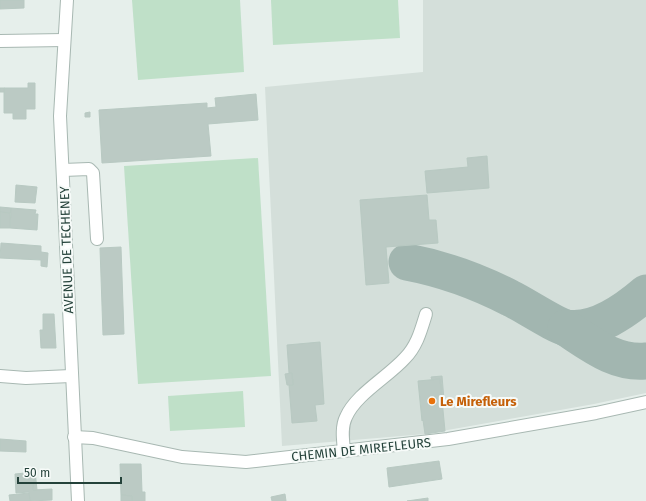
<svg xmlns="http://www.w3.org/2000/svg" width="646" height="501" font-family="'Fira Sans',sans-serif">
<rect width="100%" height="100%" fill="#e6efeb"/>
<path fill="#d4dfda" d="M423,0H646V393L594,404L425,434L282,446L265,87L423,72Z"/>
<g fill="#bfe0c8">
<path d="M132,0H240L244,72L138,80Z"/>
<path d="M271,0H398L400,38L273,45Z"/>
<path d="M258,158L271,376L138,384L124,166Z"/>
<path d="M243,391L245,427L170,431L168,396Z"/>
</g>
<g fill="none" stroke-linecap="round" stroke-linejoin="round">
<g stroke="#a2b6b0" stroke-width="37">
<path d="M407,262C444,269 477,281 510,298C523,304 556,326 567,328C596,332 625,311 646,293"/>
<path d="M566,328C591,344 615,364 646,361"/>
</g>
</g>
<g fill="#bbcac4" stroke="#b8c9c2">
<path d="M0,0H24V8L0,9Z"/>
<path d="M28,83H35V109H26V119H13V113H4V88H28Z"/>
<rect x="0" y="88" width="4" height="4"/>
<path d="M256,94L258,120L208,124L211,156L102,163L99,110L207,103V108L216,107L215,98Z"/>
<path d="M90,112V117H85V113Z"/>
<path d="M487,156L489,188L427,193L425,171L468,167L467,158Z"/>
<path d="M16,185L37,187L35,203L15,202Z"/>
<path d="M427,195L429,220H436L438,243L386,247L389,283L366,285L360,200Z"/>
<path d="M0,207L11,208V213L0,212Z"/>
<path d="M11,208L36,210L35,214H38L37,230L10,228Z"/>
<path d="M0,212L10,213V228H0Z"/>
<path d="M1,243L41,246V252L48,253L47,267L41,266V260L0,258Z"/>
<path d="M121,247L124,334L103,335L100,248Z"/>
<path d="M43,314H54L56,348H41L40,330H43Z"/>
<path d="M320,342L324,404L315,405L317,421L292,423L289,385H293L292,373H289L287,345Z"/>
<path d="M292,373L293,385H287L285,374Z"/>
<path d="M442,376L444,400H442L440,379L432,380L431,377Z"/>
<path d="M440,379L445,431L425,434L423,420L422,421L418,381Z"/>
<path d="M0,439L26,441V452L0,451Z"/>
<path d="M439,461L442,479L389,487L387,468Z"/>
<path d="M120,464H141L142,492H145V501H132V496L121,495Z"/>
<path d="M35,472L36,480H34L33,490L52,489V500L30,501L29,492L16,493L15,474Z"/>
<path d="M34,480H36L37,490H33Z"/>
<path d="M29,493L30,501H10L9,495Z"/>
<path d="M285,494L286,501H272L271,497Z"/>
<path d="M121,495L132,496V501H121Z"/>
<path d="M428,498V501H407Z"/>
</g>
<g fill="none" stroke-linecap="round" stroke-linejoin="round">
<defs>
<g id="minor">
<path d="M67,0L60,116L78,501"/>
<path d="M0,41L64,40"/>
<path d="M63,170L89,169L93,173L97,239"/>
<path d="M0,376L26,378L71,376"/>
<path d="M74,437L93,438L182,457L246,462L448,439L596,413L646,402"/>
<path d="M344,451C343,440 341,427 346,417C356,394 388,377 405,358C417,346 421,330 426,314"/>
</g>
</defs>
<use href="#minor" stroke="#a8b8b2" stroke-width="14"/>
<use href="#minor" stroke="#fff" stroke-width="12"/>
</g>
<circle fill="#e8710a" stroke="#f7fbf9" stroke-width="1.5" cx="432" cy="401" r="4"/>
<g text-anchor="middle" stroke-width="4" stroke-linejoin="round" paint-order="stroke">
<g font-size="13" fill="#24423a" stroke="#f7fbf9">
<text transform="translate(66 250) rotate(-92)" y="5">AVENUE DE TECHENEY</text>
<text transform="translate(361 449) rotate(-6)" y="5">CHEMIN DE MIREFLEURS</text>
</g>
<g font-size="13" font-weight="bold" fill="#c56008" stroke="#f7fbf9" text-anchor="start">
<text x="440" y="406">Le Mirefleurs</text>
</g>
</g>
<path d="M18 477v6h103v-6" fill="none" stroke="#24423a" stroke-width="2"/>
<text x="24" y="477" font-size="12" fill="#24423a" stroke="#f7fbf9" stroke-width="3" paint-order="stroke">50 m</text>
</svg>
